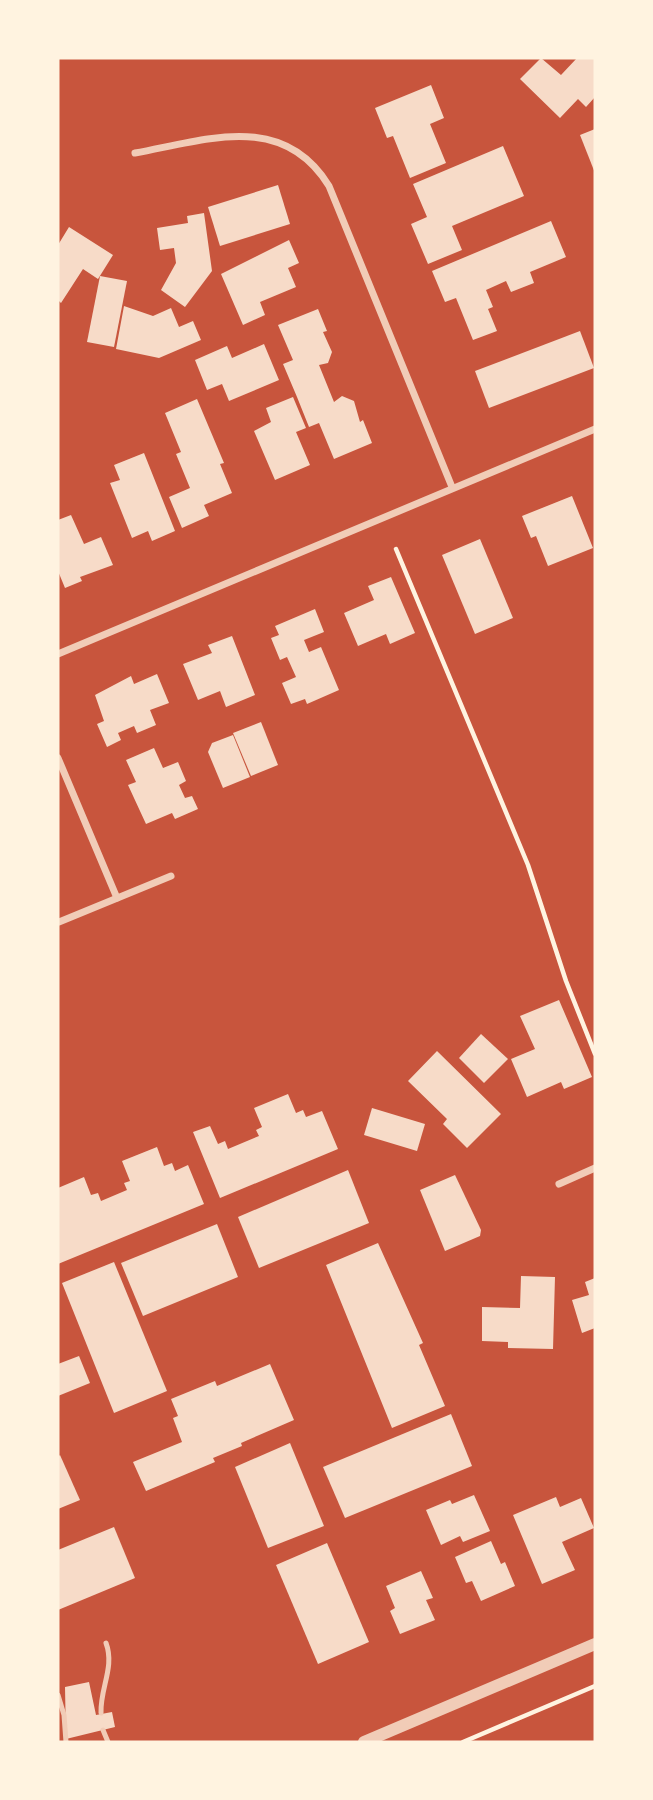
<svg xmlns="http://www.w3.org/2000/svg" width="653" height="1800" font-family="Overpass,sans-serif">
<rect width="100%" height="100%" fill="#c8553d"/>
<g fill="#f7dbc8">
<path d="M541,58L561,75L577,58H595V97L586,107L578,99L560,118L520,79Z"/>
<path d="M431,85L444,118L430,124L446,163L410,178L393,136L387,138L375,108Z"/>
<path d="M595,129V173L580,135Z"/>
<path d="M503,146L524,196L452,226L462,250L428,264L411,224L427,217L413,184Z"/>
<path d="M278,185L290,224L220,246L208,207Z"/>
<path d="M204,213L212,271L185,307L161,290L176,263L174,248L160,250L157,228L188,223L187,216Z"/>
<path d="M551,221L566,257L530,272L534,283L511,292L506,281L486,290L493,307L488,309L497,331L473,340L456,298L445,302L432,271Z"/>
<path d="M69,227L113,255L98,279L83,269L61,303L58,300V245Z"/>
<path d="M289,240L299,263L288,268L296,287L260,302L265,315L243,325L221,274Z"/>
<path d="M100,276L127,281L114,347L87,342Z"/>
<path d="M124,306L153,316L171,308L179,327L193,321L201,340L159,358L116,349Z"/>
<path d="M318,309L327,331L323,332L332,352L328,363L319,365L334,402L342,396L354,401L360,422L363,420L372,443L334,459L319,423L309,427L297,397L283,364L293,360L278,325Z"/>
<path d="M580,331L594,368L489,408L475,371Z"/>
<path d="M264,344L279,380L229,401L222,384L207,390L195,360L227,346L232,358Z"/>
<path d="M293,397L306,428L296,432L310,465L275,480L254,431L271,422L266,408Z"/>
<path d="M197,399L224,463L220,464L232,493L204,505L209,516L182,528L169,497L190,488L176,454L181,452L165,413Z"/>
<path d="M144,453L175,531L152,541L148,531L132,538L110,483L120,480L114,465Z"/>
<path d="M572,496L593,548L548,566L536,536L531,538L522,516Z"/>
<path d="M71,515L84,544L101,537L113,565L80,577L82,581L65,588L58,571V520Z"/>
<path d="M480,539L513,618L475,634L442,555Z"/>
<path d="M391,577L415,633L390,644L386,634L358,646L344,613L374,600L368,586Z"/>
<path d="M315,609L324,632L304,640L309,652L321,647L339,690L307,704L305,699L291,704L282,683L296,677L287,657L280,660L271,638L279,635L275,626Z"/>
<path d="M232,636L255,695L226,707L220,691L198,700L183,664L212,653L208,645Z"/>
<path d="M157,674L169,703L150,710L156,725L137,733L134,726L118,733L121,740L107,747L97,724L104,721L95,695L131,676L134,684Z"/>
<path d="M261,722L278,765L251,776L233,733Z"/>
<path d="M233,735L250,777L223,788L208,752L212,743Z"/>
<path d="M154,748L163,768L178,762L186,781L179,785L185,798L192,796L198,809L175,819L172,813L146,824L128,785L136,782L126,760Z"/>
<path d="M559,1000L592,1077L564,1089L561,1082L527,1097L511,1059L535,1049L520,1016Z"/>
<path d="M481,1034L508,1059L484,1083L459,1058Z"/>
<path d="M437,1051L501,1114L467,1148L443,1124L447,1119L408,1081Z"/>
<path d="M288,1094L296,1113L303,1110L306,1117L322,1111L338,1149L220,1198L193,1132L210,1126L218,1144L225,1141L228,1149L259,1136L256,1130L262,1127L254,1108Z"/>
<path d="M372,1108L425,1124L417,1151L364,1135Z"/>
<path d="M157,1147L164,1166L172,1163L175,1171L188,1165L204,1204L58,1264V1188L84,1177L91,1195L98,1193L101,1201L127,1190L124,1183L130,1181L122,1161Z"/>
<path d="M348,1170L369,1223L259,1268L238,1217Z"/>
<path d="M455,1175L481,1230L480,1236L445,1251L420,1190Z"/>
<path d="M217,1224L238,1277L143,1316L121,1263Z"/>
<path d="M378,1243L423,1343L419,1345L445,1406L392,1428L326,1265Z"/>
<path d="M114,1262L167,1391L114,1413L62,1283Z"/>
<path d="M521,1276L555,1277L553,1349L508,1348V1342L482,1341V1307L520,1308Z"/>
<path d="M595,1278V1328L582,1333L572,1300L589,1295L585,1282Z"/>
<path d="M79,1356L90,1383L58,1396V1364Z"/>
<path d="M270,1364L294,1420L241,1443L242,1446L213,1458L215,1462L146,1491L133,1462L182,1442L173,1418L178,1416L171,1399L215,1381L217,1386Z"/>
<path d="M451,1414L472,1466L345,1518L323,1467Z"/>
<path d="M290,1443L324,1526L268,1548L235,1467Z"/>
<path d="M60,1455L80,1500L58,1509V1457Z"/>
<path d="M474,1495L490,1531L463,1542L460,1536L441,1545L426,1510L450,1500L452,1504Z"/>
<path d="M556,1497L560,1507L581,1498L594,1528L562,1542L575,1570L542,1584L513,1515Z"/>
<path d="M114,1527L135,1578L58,1610V1550Z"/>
<path d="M491,1541L501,1564L505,1562L515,1586L481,1601L472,1581L466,1583L455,1557Z"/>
<path d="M327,1543L369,1642L318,1664L276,1565Z"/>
<path d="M421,1571L433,1598L426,1600L435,1620L400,1634L390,1611L395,1608L386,1586Z"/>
<path d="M89,1682L96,1715L112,1712L115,1727L66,1739L65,1687Z"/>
</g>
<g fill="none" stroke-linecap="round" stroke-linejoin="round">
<g stroke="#fff3e0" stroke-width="4.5">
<path d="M396,549L528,865L566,981L595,1054"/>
<path d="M463,1742L595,1686"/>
</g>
<g stroke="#f1ccb7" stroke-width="5">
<path d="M58,1695L64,1715L66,1742"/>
<path d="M101,1713C100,1688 115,1667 106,1643"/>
<path d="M103,1730L108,1742"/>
</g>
<g stroke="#f1ccb7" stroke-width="7">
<path d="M135,153C206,140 283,111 329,186L452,487"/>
<path d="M58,654L595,429"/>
<path d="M58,758L117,898"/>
<path d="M59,922L171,876"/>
<path d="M559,1184L595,1168"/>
</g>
<path stroke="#f1ccb7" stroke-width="12" d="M364,1742L595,1644"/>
</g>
<rect width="653" height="1800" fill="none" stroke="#fff3e0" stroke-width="119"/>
</svg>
